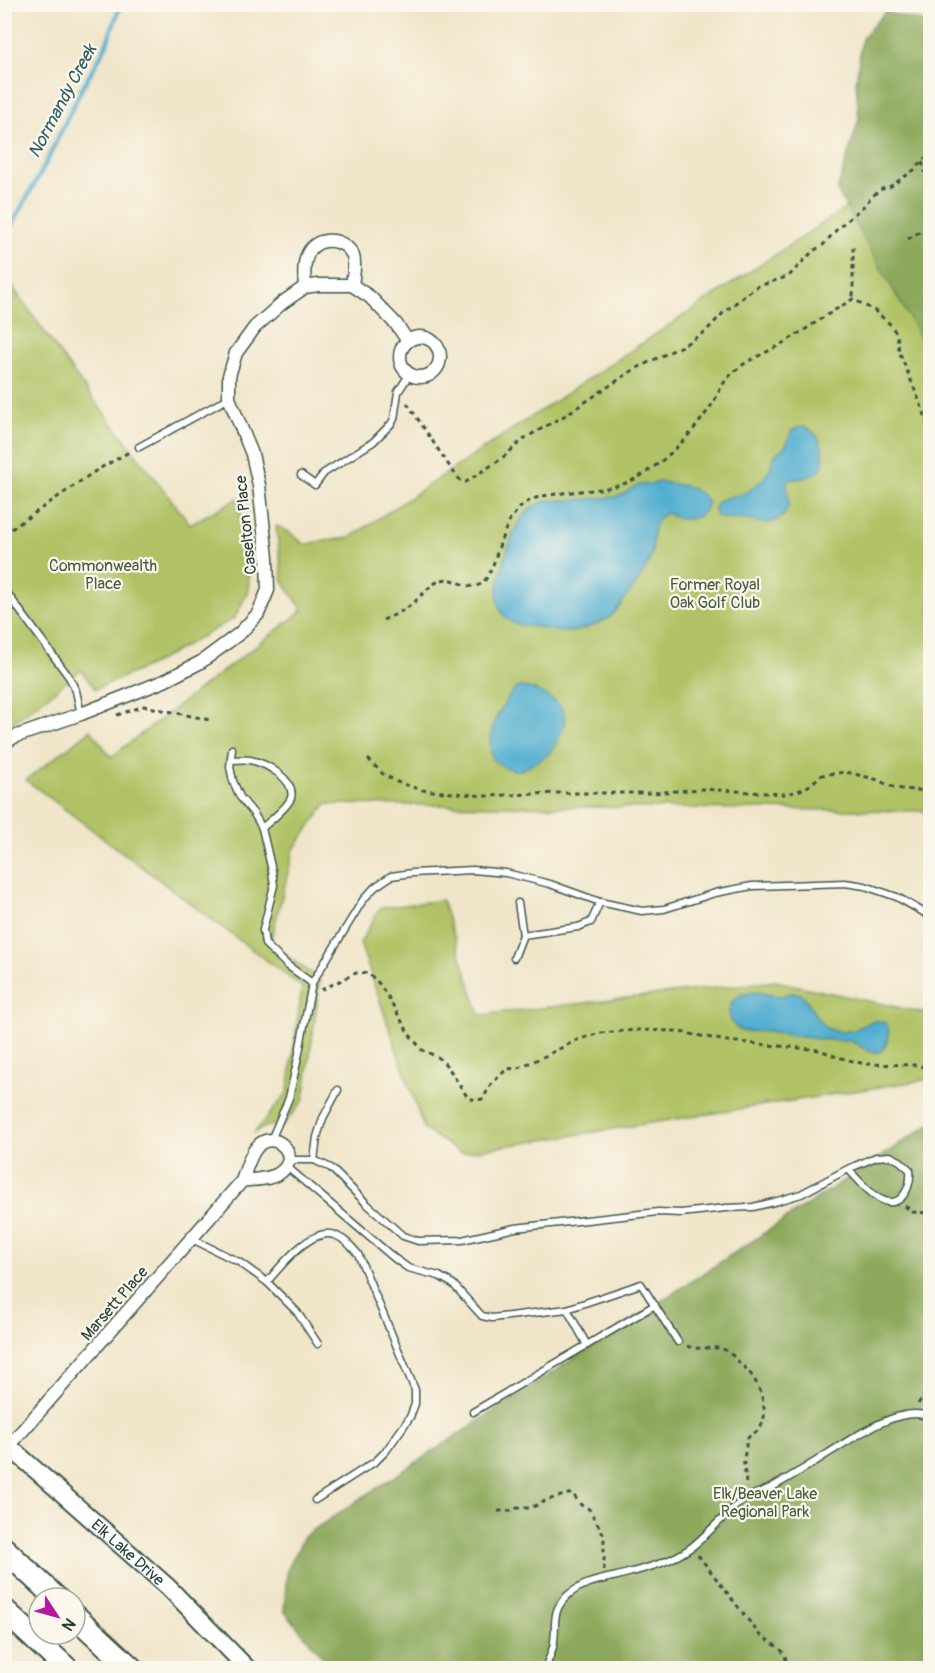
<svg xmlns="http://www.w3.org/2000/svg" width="935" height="1673" font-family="Pangolin,sans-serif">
<rect width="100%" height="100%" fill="#fbf7ec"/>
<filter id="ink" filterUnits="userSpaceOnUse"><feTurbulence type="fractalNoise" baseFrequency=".0167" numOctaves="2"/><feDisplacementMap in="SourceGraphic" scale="12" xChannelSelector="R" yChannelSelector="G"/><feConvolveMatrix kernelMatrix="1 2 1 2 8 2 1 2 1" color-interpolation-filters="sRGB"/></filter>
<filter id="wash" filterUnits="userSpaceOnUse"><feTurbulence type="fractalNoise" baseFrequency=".008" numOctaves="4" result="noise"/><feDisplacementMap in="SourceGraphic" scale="24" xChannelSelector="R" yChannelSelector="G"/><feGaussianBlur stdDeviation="1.35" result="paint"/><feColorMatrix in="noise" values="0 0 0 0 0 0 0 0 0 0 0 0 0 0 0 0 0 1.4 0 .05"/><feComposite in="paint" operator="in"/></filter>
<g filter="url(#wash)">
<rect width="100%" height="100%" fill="#f0e5c9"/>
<g fill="#b0c265" stroke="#68804c" stroke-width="1.5">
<path d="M930,152V816L923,811L326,804L294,849L270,943L320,980L304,1100L282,1126C270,1124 264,1127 254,1133L288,1092L302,987L26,780L91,730L111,757L303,610L283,582L276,526C291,530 294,538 306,545L316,542L349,538Z"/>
<path d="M4,275L80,382L190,524L239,498L249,583L247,593L235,618L151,665L95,689L81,670L5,729Z"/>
<path d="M442,900L480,1015L775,981L924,1013L930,1024V1079L460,1153L424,1129L360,943L380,908Z"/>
</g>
<g fill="#8ca85a" stroke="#567247" stroke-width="1.5">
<path d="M885,12L930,23V354L837,191L859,119L856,82L862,38Z"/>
<path d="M930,1124V1668H332L284,1611L287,1571L304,1536Z"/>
</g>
<g fill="#51aed0" stroke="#387682" stroke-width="1.5">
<path d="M803,426C808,428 812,430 815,434C823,443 828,465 817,473C809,479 798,478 789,480L787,482C786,493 793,502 785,513C774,529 755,521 739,519C731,517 717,522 715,511C712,495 738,498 747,492C755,487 765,478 770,469C772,465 772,460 775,456C778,451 785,448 787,443C789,439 790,434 792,430Z"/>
<path d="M661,482C678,484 698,486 708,502C705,516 689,522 676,518C672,517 670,514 667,513C648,519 655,542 651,556C646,574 627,595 617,610C611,618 603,621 594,625C568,636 563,633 537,627C522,624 510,628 501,611C493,595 501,574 505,558C512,535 520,508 546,501C555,499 564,501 574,500C587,500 601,497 615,497L622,495L636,486Z"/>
<path d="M520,687C531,687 543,693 551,699C555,701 560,705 562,709C570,721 556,748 546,756C539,762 529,766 521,770C512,772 500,765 493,760C487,743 492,722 502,708C508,699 509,692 520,687Z"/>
<path d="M758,992C765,994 773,996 780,996C786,996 792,991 798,993C811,997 814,1024 831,1030C856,1038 866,1018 879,1021C895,1024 888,1043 882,1051C867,1056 863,1045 850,1041C823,1041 794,1036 767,1032C759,1031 751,1032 744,1031C727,1027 724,1004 739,996C745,993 751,993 758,992Z"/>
</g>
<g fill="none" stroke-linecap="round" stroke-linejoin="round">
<path stroke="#51aed0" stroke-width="4.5" d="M4,239L43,169L82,88L105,48L121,4"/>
</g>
</g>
<g filter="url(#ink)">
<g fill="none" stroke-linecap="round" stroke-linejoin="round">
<defs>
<g id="lane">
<path d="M139,447L229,398"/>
<path d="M301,475L315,485L324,473L373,442L391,424L394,419L398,392L409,375"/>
<path d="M4,589L69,677L76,691L81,714"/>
<path d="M232,749L230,767L233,781L240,797L254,814L262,828L272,871L274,885L263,930L265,944L287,965L312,983"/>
<path d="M231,760C237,760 244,759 250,760C265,763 296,779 291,798C288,807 270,821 262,828"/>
<path d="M518,903L523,935"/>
<path d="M514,958L523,935L578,927L591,922L600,902"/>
<path d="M271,1140L289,1098L298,1058L312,983L363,900L375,887L391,876L412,873L473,870L506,873L550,884L600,902L642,911L664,909L715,893L752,886L845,883L865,886L897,897L930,916"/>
<path d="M290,1160H314L331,1168L367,1204L403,1236L418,1241L462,1240L515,1228L658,1212L681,1213L726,1208L753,1207L774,1202L801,1194L848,1169L876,1157L890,1156L900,1161L910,1170C911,1181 909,1189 902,1197C885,1215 860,1181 848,1169"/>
<path d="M314,1160L317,1137L323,1118L338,1090"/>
<path d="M286,1166L394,1258L408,1268L439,1276L453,1284L482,1316L492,1318L567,1309L641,1284L678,1342"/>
<path d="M192,1239L239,1262L267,1282L297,1312L318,1344"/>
<path d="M267,1282C281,1266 313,1224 337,1236C346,1240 352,1247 358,1254L415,1390V1404L410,1417L386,1451L376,1461L315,1500"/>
<path d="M567,1309L587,1345"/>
<path d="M473,1412L655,1305"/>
<path d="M545,1668C548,1662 551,1654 553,1647C558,1627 549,1613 567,1596C581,1583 599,1580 617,1576C643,1569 671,1563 693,1546C710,1532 725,1514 743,1500C750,1495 760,1493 768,1489C779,1484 789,1477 800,1471C831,1454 895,1401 930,1417"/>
</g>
<g id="street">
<path d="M305,287C304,275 303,260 310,250C321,235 346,239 353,256C356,265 353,276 352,285"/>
<circle cx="420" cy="357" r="20"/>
<path d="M4,743L14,737L81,714L164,681L201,662L240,633L258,614L268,590L267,558L259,485L252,454L229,398V376L236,353L255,327L282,303L305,287L318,285H352L370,297L396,324L408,341"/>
<path d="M9,1446L242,1181C246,1170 249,1156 257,1147C273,1128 302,1154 282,1171C273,1180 254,1179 242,1181"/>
</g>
<g id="secondary">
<path id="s1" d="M4,1442L168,1587L247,1668"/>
</g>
<g id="highway">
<path d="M4,1549L56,1598"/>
<path d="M4,1610L66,1668"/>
<path d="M75,1616L131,1668"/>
</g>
</defs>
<use href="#lane" stroke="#3e564a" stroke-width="9"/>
<use href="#street" stroke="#3e564a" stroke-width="15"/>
<use href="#secondary" stroke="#3e564a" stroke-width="20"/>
<use href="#highway" stroke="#3e564a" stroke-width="26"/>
<g stroke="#3e564a" stroke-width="3" stroke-dasharray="4.5 4.5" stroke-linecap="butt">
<path d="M922,162L925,172L930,177"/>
<path d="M908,239L930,225"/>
<path d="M853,247V299"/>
<path d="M407,403L452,470L460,480L466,482L501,459L525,438L564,416L635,369L684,345L706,331L724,312L756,287L789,276L813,251L823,245L838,228L866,204L871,197L882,189L891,186L914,170L930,153"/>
<path d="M4,534L97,470L131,451"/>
<path d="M383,620C392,616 402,612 411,605C421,597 429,584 442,580C456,576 467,592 481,584C487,580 490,571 493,565C501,542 507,512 531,500C539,496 549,495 557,494C591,488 618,493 648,471C672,455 695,430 711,406C717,397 720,387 727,379C741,362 758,357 776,347C803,332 827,314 853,299L875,311L889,323L897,334L899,351L925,415L930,440"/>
<path d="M117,715L144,706L210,720"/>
<path d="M368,759L383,774L397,782L422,790L486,796L556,793H652L701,789L784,794L795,792L806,788L822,775L846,772L875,779L893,787L902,789L930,791"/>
<path d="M321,990L356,973H368L377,981L387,995L409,1034L422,1050L438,1057L448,1067L468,1098L476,1100L483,1099L491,1084L507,1069L518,1068L545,1056L577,1040L600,1033L638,1030L675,1031L727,1041L820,1050L837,1057L865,1064L917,1065L930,1069"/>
<path d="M905,1206L913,1212L930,1213"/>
<path d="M687,1346C696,1350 709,1347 719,1348C727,1349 733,1356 738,1361C744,1367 750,1372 754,1379C761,1390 768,1412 762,1424C759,1433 751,1433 746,1440C747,1449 743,1457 744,1466C745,1474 746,1480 746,1488"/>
<path d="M918,1404L930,1386"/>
<path d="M498,1511H509L517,1508H531L547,1500L572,1493L581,1505L589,1509L604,1535V1570"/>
<path d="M698,1555L759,1634L779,1648L785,1654L786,1661L781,1668"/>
</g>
<use href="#lane" stroke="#fff" stroke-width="6"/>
<use href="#street" stroke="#fff" stroke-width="12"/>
<use href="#secondary" stroke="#fff" stroke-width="16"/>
<use href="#highway" stroke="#fff" stroke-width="22"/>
</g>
</g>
<g text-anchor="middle" stroke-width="4.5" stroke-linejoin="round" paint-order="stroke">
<g font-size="16" fill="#1f3d34" stroke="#fbf7ec">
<text transform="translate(245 525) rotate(-96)" y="6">Caselton Place</text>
<text transform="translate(114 1303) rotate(-49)" y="6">Marsett Place</text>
<text dy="6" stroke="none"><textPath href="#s1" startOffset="166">Elk Lake Drive</textPath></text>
</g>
<g font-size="16" fill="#435e40" stroke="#fbf7ec">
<text x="103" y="571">Commonwealth<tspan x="103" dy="18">Place</tspan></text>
<text x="715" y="590">Former Royal<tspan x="715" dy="18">Oak Golf Club</tspan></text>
<text x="765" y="1499">Elk/Beaver Lake<tspan x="765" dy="18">Regional Park</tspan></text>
</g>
<g font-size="18" font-style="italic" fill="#2e5f63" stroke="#fbf7ec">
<text transform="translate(62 101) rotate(-62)" y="6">Normandy Creek</text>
</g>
</g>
<rect width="935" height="1673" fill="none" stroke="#fbf7ec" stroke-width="24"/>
<g transform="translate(57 1616) rotate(126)"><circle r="28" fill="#fbf7ec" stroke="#a3ada2" stroke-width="1.5"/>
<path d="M0-4.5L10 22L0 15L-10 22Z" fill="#b5179e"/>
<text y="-9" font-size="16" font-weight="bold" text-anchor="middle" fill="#1f3d34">N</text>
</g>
</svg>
